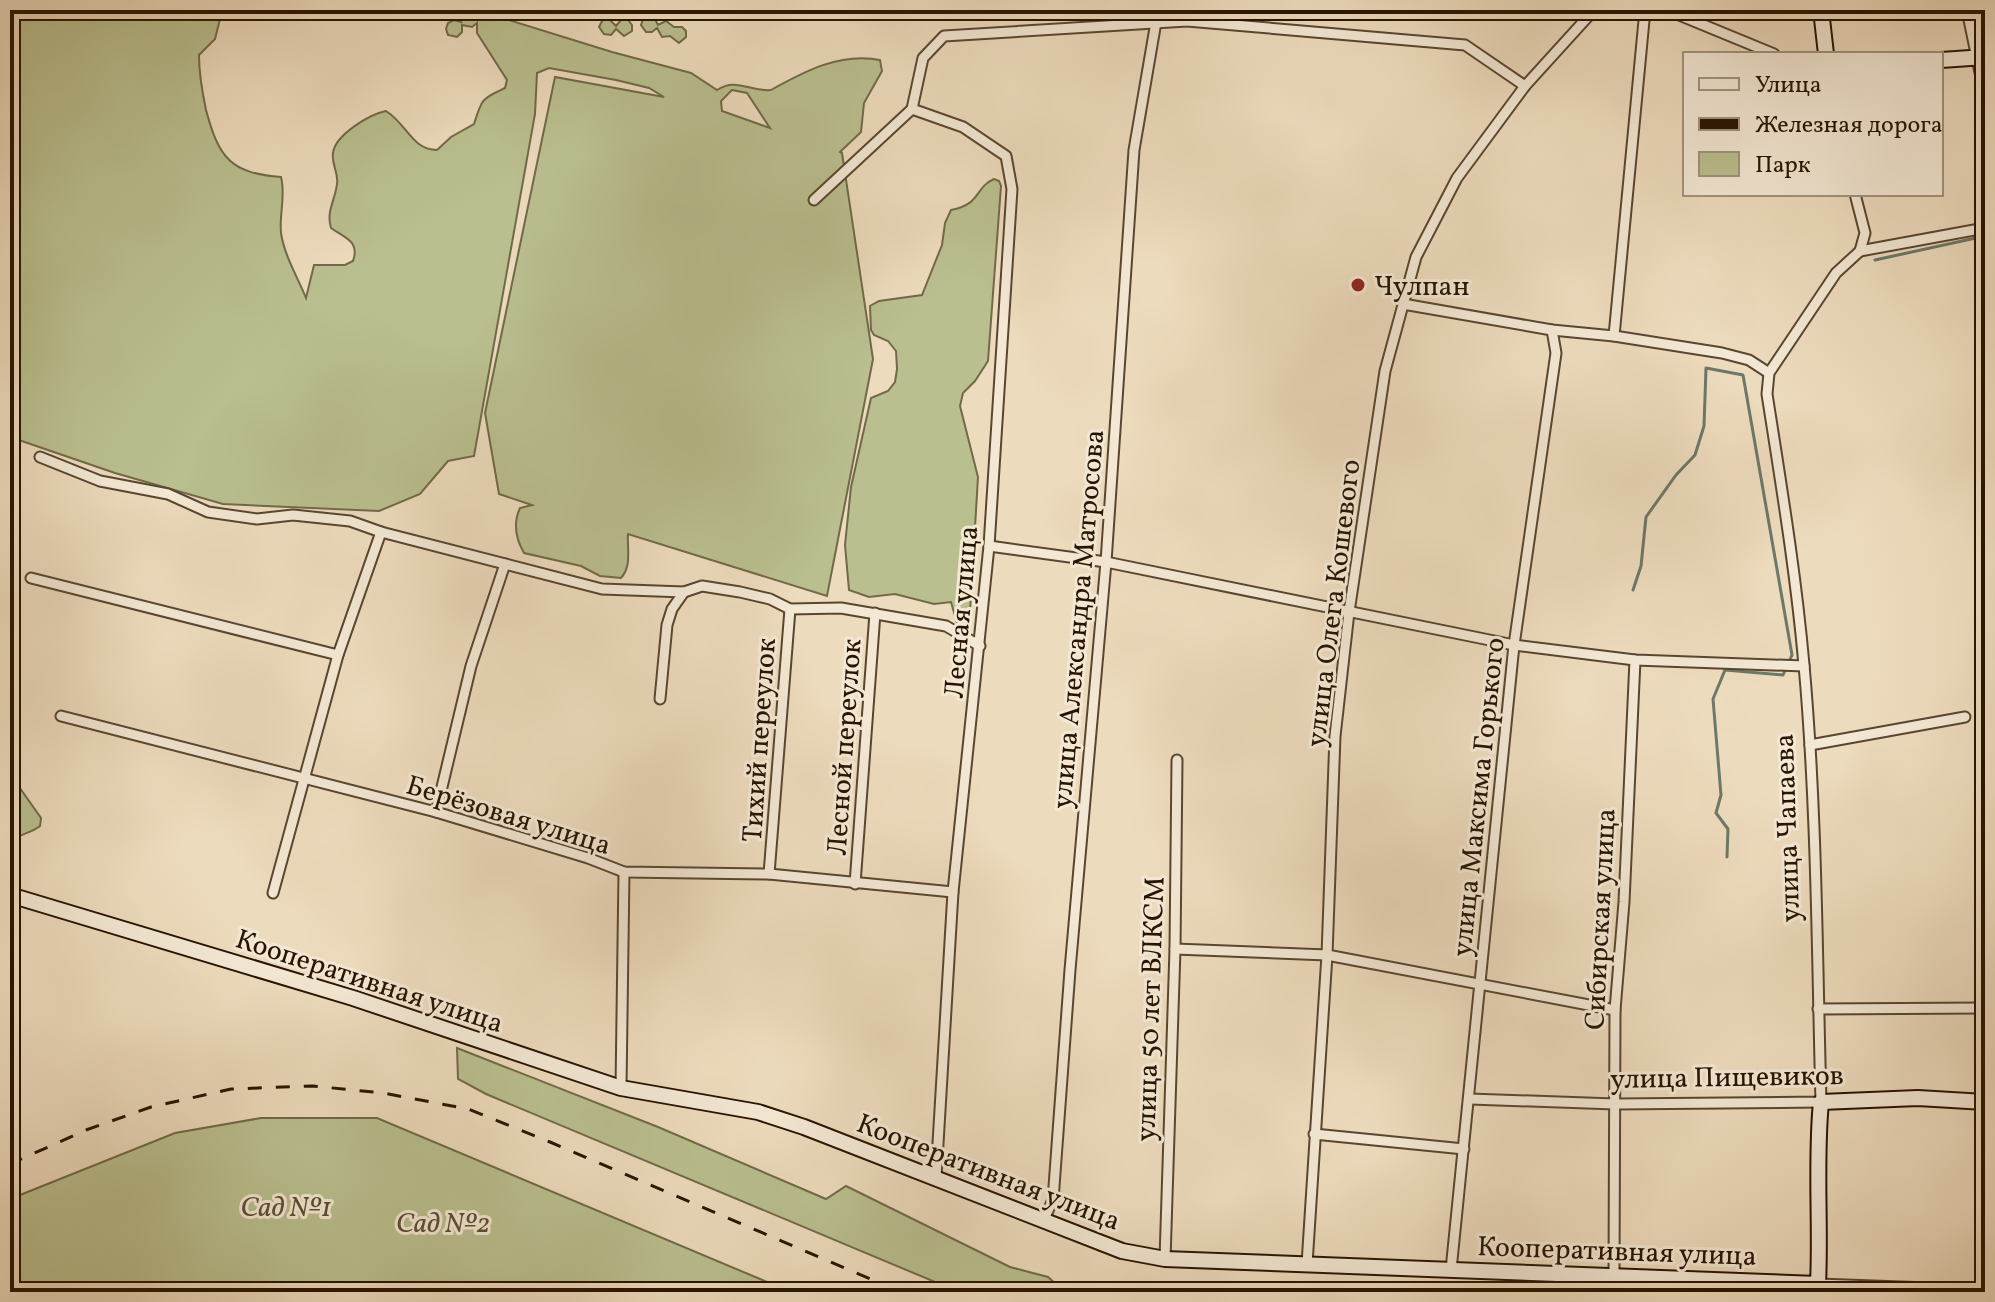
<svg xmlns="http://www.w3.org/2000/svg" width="1995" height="1302" font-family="Vollkorn,serif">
<rect width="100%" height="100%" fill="#eddbbd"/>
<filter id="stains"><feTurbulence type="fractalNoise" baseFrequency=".0025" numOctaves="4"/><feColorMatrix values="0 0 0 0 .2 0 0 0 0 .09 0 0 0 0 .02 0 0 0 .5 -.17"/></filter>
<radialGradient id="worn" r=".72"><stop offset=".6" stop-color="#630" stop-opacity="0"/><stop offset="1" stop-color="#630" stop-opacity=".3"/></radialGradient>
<g fill="#babf8f" stroke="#716a48" stroke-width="2" fill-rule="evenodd">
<path d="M15,10H225L220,19L215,39L199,55C199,75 202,91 206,110C219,158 230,173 281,177C286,196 279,214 281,233C284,255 298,278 306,298L314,265H345L353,261C360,241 345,238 331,228C326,211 335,201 337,184C339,173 331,164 333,153C335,135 370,114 386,111C408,125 411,149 437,150L451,137L474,124C482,98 482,99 505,88L507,80L477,33V23L472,27L462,25V32L457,37L448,35L446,29L448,23L454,20L461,22L460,19L452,17L450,10L472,12L478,20L486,13L612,52L691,73L717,90C736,77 750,92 771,90C805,71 841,52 880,60L882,71L864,103L861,132L840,152L842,153L873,359L827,596L628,534C627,549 632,566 621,578L600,576L581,566L524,553C516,539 513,523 520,508L532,505L499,494L485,413L555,77L664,97L649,88L616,80L549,68L537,73L535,114L474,456L448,461L420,494L379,511L223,504L115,473L10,437V48L14,39ZM732,90L747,93L770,128L722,111L721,101Z"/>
<path d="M649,16L655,19L658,25L666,21L674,27H682L686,31V37L679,43L670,36L662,37L657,28L652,32H646L641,25L643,19Z"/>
<path d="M608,18L616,26L621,20H628L632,25V31L624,36L616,29L611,35L604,34L599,27L602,21Z"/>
<path d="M994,179L999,181L1001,186L988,361L975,381L963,393L960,406L978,477L970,612L969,623L962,628L957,623L951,602L934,604L895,594L869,597L849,590L845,545L851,487L871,398L888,391L895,382L897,369L896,351L888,341L874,335L871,330L870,306L879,301L922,295L942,245L945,223L951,210C982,204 974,188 994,179Z"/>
<path d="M10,774L41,818L40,826C30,834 19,833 10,843Z"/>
<path d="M457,1048L658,1127L826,1199L846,1186L1010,1267L1048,1277L1065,1292H959L486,1094L458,1079Z"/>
<path d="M261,1118H377L791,1292H10V1199L175,1133Z"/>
</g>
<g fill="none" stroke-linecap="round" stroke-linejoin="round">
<g stroke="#6c7869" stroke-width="3">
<path d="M1875,260L1985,236"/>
<path d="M1633,590L1641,566L1646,517L1676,475L1695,455L1704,426L1706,368L1743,375L1792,655L1783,675L1725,670L1713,699L1721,795L1716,813L1728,829L1727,857"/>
</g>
<defs>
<g id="street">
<path d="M1667,10L1774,54"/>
<path d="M1967,10L1985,97"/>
<path d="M912,109L963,127L1006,156L1012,189L989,546L953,892L936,1177"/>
<path d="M1855,194L1865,233L1860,251"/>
<path d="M814,200L912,109L923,58L944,36L1187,21L1465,45L1525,86"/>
<path d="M1860,251L1985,228"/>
<path d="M1403,304L1552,330L1614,336L1722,353L1749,360L1769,373"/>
<path d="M1614,336L1645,10"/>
<path d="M40,457L100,481L168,494L208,512L257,519L293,515L350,521L381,532L602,589L684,592L702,586L740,592L770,599L790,609L841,608L946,626L980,646"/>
<path d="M989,546L1106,562L1514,645L1635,660L1804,666"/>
<path d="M31,578L338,655"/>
<path d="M660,699L667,625L672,609L684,592"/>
<path d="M61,716L436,812L588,858L624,872L769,874L953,892"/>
<path d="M1810,745L1965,717"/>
<path d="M436,812L471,666L505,564"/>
<path d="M769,874L790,609"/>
<path d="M855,884L875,613"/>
<path d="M273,893L338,655L381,532"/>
<path d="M1175,949L1327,955L1615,1010"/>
<path d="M1818,1009L1985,1008"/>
<path d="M621,1088L624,872"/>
<path d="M1470,1099L1615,1104L1821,1102C1817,957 1817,810 1804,665C1796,574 1781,484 1767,394L1769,373L1836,273L1860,251"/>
<path d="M1314,1134L1464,1149"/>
<path d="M1044,1219L1053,1200L1070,970L1106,562L1134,150L1156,22"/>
<path d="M1165,1259L1175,949L1177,760"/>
<path d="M1307,1264L1327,955L1335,736L1349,612L1385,371L1416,257L1457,178L1525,86L1594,10"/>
<path d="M1451,1270L1514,645L1556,353L1552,330"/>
<path d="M1614,1276L1615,1010L1624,902L1635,660"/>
<path d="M1818,1284L1985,1290"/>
</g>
<g id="secondary">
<path d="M1821,10L1826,54"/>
<path d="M1941,60L1985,57"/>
<path d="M10,895L353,998L621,1088L758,1112L804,1127L1122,1251L1165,1259L1818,1284C1821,1223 1815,1163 1821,1102L1918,1098L1985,1102"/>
</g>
</defs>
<use href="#street" stroke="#594630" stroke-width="13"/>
<use href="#secondary" stroke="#281401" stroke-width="18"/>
<use href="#street" stroke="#f3e8d4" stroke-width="9"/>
<use href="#secondary" stroke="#f3e8d4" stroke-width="14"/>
<path stroke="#281401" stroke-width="3" stroke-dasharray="14 14" stroke-linecap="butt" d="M10,1166L19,1160L86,1130L151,1107L231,1089L313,1086L383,1093L468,1109L550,1142L901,1292"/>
</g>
<circle fill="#8f2418" stroke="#f3e8d4" stroke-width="3" cx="1358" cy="285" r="8"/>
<g text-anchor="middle" stroke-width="6" stroke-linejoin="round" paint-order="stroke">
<g font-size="28" fill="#281401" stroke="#f3e8d4" text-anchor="start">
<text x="1374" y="295">Чулпан</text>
</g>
<g font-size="28" fill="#281401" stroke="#f3e8d4">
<text transform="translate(1332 603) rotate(-83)" y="10">улица Олега Кошевого</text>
<text transform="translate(960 612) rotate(-85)" y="10">Лесная улица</text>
<text transform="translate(1077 619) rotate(-85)" y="10">улица Александра Матросова</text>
<text transform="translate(758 740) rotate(-86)" y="10">Тихий переулок</text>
<text transform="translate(843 747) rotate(-86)" y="10">Лесной переулок</text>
<text transform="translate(1477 797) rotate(-84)" y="10">улица Максима Горького</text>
<text transform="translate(509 814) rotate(17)" y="10">Берёзовая улица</text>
<text transform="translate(1786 828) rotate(-92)" y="10">улица Чапаева</text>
<text transform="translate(1599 919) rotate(-87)" y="10">Сибирская улица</text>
<text transform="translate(370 980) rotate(18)" y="10">Кооперативная улица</text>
<text transform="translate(1149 1009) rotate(-88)" y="10">улица 50 лет ВЛКСМ</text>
<text transform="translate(1727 1076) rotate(-1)" y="10">улица Пищевиков</text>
<text transform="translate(989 1171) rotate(21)" y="10">Кооперативная улица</text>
<text transform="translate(1617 1250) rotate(2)" y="10">Кооперативная улица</text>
</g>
<g font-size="28" font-style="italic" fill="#5b5033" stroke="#f3e8d4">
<text x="286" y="1216">Сад №1</text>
<text x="443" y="1232">Сад №2</text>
</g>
</g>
<rect width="1995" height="1302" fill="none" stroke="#eddbbd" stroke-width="40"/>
<rect x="12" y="12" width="1971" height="1278" fill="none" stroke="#281401" stroke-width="4"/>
<rect x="20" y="20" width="1955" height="1262" fill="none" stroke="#281401" stroke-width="2"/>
<rect x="1683" y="52" width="260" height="144" fill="#f3e8d4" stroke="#a29380" stroke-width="2"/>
<rect x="1699" y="78" width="40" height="12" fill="#f3e8d4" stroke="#a29380" stroke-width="2"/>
<text x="1755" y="92" font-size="24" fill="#281401">Улица</text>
<rect x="1699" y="118" width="40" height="12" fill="#281401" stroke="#a29380" stroke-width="2"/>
<text x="1755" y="132" font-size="24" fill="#281401">Железная дорога</text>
<rect x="1699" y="152" width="40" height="24" fill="#babf8f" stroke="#a29380" stroke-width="2"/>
<text x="1755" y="172" font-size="24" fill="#281401">Парк</text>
<rect width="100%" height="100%" filter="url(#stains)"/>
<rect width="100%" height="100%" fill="url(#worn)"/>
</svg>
